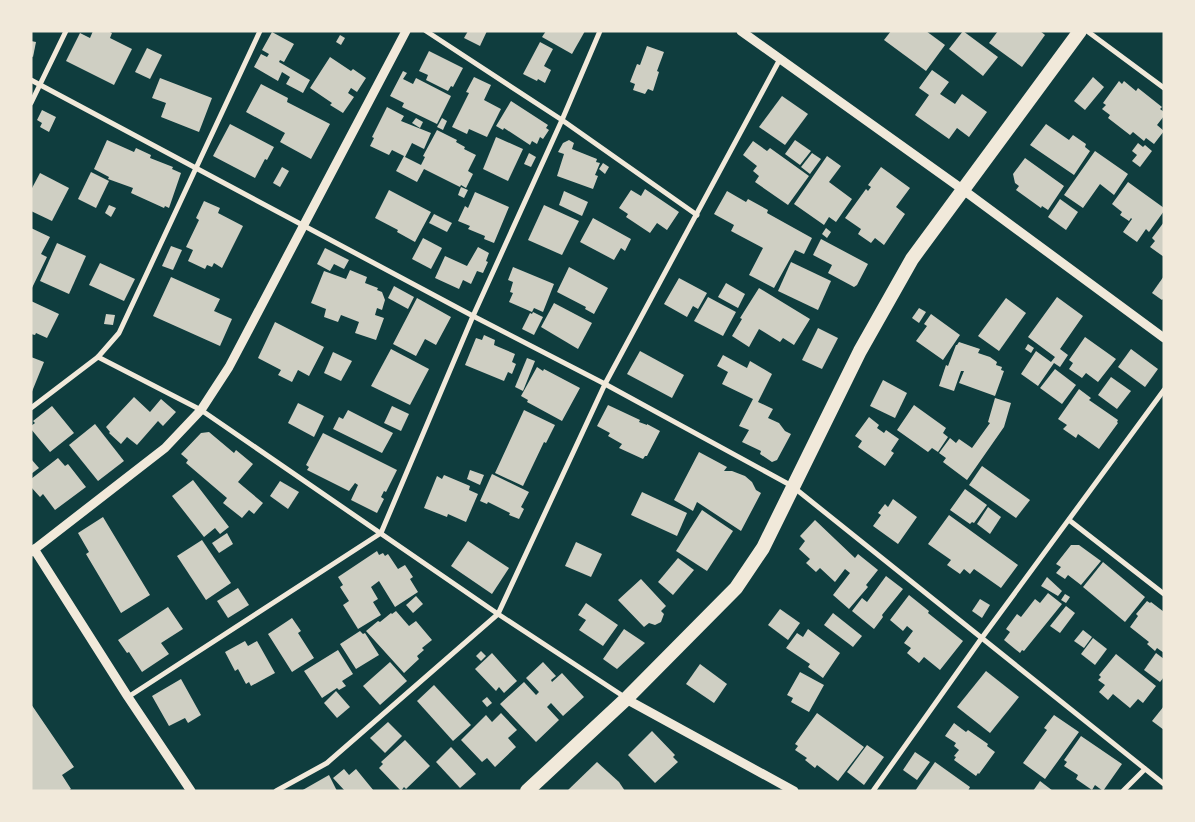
<svg xmlns="http://www.w3.org/2000/svg" width="1195" height="822" font-family="'Fira Sans',sans-serif">
<rect width="100%" height="100%" fill="#0f3d3e"/>
<g fill="#cfcfc3">
<path d="M93,31H108L112,33L110,38L132,49L114,85L66,61L80,33L90,38Z"/>
<path d="M468,31H487L480,46L464,38Z"/>
<path d="M546,31H585L572,54L542,37Z"/>
<path d="M891,31H926L945,45L926,71L884,40Z"/>
<path d="M963,31L998,57L983,76L949,49Z"/>
<path d="M998,31H1040L1045,35L1022,67L989,43Z"/>
<path d="M272,32L294,44L284,62L280,60L279,62L310,80L303,93L286,84L290,77L282,72L278,81L254,67L261,54L267,57L269,54L262,50Z"/>
<path d="M340,35L345,38L341,45L336,42Z"/>
<path d="M31,41L36,42L33,57L31,56Z"/>
<path d="M540,42L553,49L544,66L551,70L545,83L538,79L537,81L523,74Z"/>
<path d="M647,46L664,52L657,71L659,72L653,91L648,89L645,94L633,90L635,84L630,82L637,64L640,65Z"/>
<path d="M147,48L162,55L150,79L135,72Z"/>
<path d="M429,51L463,68L453,87L451,86L448,91L426,80L428,75L419,71Z"/>
<path d="M330,57L351,71L353,69L366,78L357,92L351,88L348,93L354,97L343,113L330,105L332,103L310,88Z"/>
<path d="M932,70L949,82L940,94L955,104L962,94L987,112L969,137L957,128L949,139L915,115L929,95L919,88Z"/>
<path d="M403,71L407,73L403,79L413,84L416,78L451,96L437,124L402,107L404,103L390,96Z"/>
<path d="M474,77L491,85L484,100L501,109L487,137L469,129L467,134L452,127L469,93L466,92Z"/>
<path d="M1093,77L1104,87L1085,110L1074,101Z"/>
<path d="M160,78L212,98L199,132L161,117L166,103L152,98Z"/>
<path d="M1119,81L1122,84L1124,81L1136,91L1138,88L1162,107L1160,109L1164,112V116L1157,125L1164,131L1154,144L1146,138L1144,141L1133,132L1130,135L1108,118L1110,115L1102,109L1106,105L1103,103Z"/>
<path d="M261,84L288,98L287,102L330,124L311,159L280,142L285,133L246,112Z"/>
<path d="M782,96L808,114L785,145L759,127Z"/>
<path d="M511,101L548,125L546,128L549,130L543,139L540,137L537,144L532,141L530,145L504,128L503,130L496,126Z"/>
<path d="M387,107L404,116L401,121L431,133L424,149L412,143L405,157L421,165L425,157L423,156L437,130L457,140L456,142L465,147L464,149L476,155L468,171L473,174L466,188L461,185L460,187L424,169L417,182L396,171L404,156L392,150L389,155L370,146L374,138L372,137Z"/>
<path d="M42,110L56,117L49,132L40,127L42,123L37,120Z"/>
<path d="M416,118L423,122L420,128L412,123Z"/>
<path d="M442,118L447,121L443,130L437,127Z"/>
<path d="M230,124L274,147L267,160L265,159L255,178L213,156Z"/>
<path d="M1046,124L1069,140L1073,135L1086,144L1085,147L1090,151L1074,175L1030,145Z"/>
<path d="M496,137L523,149L508,181L483,169Z"/>
<path d="M107,140L134,152L136,148L151,155L150,158L173,167L172,169L181,173L169,208L165,206L164,208L131,193L133,188L108,179L109,177L94,169Z"/>
<path d="M569,140L574,143L572,149L597,159L596,162L600,163L595,175L598,176L593,189L557,176L564,154L558,152L563,143Z"/>
<path d="M795,140L811,151L800,165L785,154Z"/>
<path d="M753,141L767,151L770,148L809,176L788,205L755,182L759,176L753,171L757,166L743,155Z"/>
<path d="M1138,143L1143,147L1145,145L1152,151L1140,167L1132,161L1137,155L1132,151Z"/>
<path d="M1095,151L1128,174L1114,195L1100,184L1083,208L1064,195Z"/>
<path d="M529,153L536,157L531,167L524,164Z"/>
<path d="M812,153L821,159L810,174L801,167Z"/>
<path d="M827,156L841,166L829,182L852,199L836,222L829,217L824,225L794,204Z"/>
<path d="M1025,158L1064,186L1048,210L1042,206L1041,208L1016,190L1019,186L1015,183L1013,174Z"/>
<path d="M603,163L609,167L605,174L599,169Z"/>
<path d="M282,167L289,171L280,187L273,183Z"/>
<path d="M881,167L910,188L896,207L905,214L884,245L875,238L871,243L858,234L861,229L845,218L866,189L868,191L871,187L868,185Z"/>
<path d="M91,172L109,181L96,208L78,199Z"/>
<path d="M40,173L69,188L52,221L31,211V190Z"/>
<path d="M1128,182L1164,208V211L1149,232L1146,229L1137,242L1123,232L1132,219L1131,218L1129,221L1120,215L1122,212L1112,204Z"/>
<path d="M461,187L468,190L464,198L458,195Z"/>
<path d="M645,189L679,212L667,230L657,223L650,233L626,217L628,214L619,208L631,190L641,196Z"/>
<path d="M389,190L431,212L415,242L397,232L398,230L375,218Z"/>
<path d="M564,191L588,202L582,216L559,205Z"/>
<path d="M727,191L746,202L748,199L768,210L767,213L812,238L804,254L795,250L774,288L749,275L763,248L731,231L734,225L714,214Z"/>
<path d="M475,192L509,207L494,243L484,239L485,236L468,229L470,226L458,221L465,206L468,208Z"/>
<path d="M1060,199L1078,212L1066,230L1048,217Z"/>
<path d="M204,201L220,208L218,213L243,226L222,268L214,263L212,267L207,265L205,269L188,261L193,250L186,247L199,220L196,218Z"/>
<path d="M109,205L116,208L111,217L105,213Z"/>
<path d="M544,205L579,221L562,255L528,240Z"/>
<path d="M434,214L452,223L447,232L429,223Z"/>
<path d="M593,218L631,239L625,251L621,248L614,260L580,242Z"/>
<path d="M1164,222V257L1150,247L1155,241L1152,238Z"/>
<path d="M31,228L50,237L41,254L47,257L31,290Z"/>
<path d="M826,228L831,232L827,238L822,234Z"/>
<path d="M423,238L442,248L431,269L412,259Z"/>
<path d="M821,239L868,264L857,285L854,287L828,273L832,265L813,255Z"/>
<path d="M57,243L86,256L69,294L40,281Z"/>
<path d="M171,246L182,250L173,270L162,266Z"/>
<path d="M478,247L489,253L486,261L488,262L483,273L477,271L471,284L463,280L459,289L435,278L445,256L467,266Z"/>
<path d="M325,248L349,260L344,269L334,264L330,271L317,264Z"/>
<path d="M791,262L831,281L818,310L778,291Z"/>
<path d="M100,263L135,279L124,301L89,285Z"/>
<path d="M513,267L554,284L543,312L534,308L532,312L509,302L513,293L510,292L513,282L508,280Z"/>
<path d="M569,267L608,288L594,314L585,309L586,307L557,292Z"/>
<path d="M350,270L367,277L365,283L378,288L377,290L382,292L385,300L382,310L377,308L375,315L384,318L376,340L355,333L359,322L341,315L338,322L324,317L326,309L311,303L324,271L346,279Z"/>
<path d="M1164,276V298L1162,300L1152,293Z"/>
<path d="M171,277L220,299L214,311L232,319L220,346L153,316Z"/>
<path d="M679,278L707,293L698,309L693,306L687,317L664,304Z"/>
<path d="M726,283L745,294L738,308L718,297Z"/>
<path d="M394,286L414,297L408,309L388,298Z"/>
<path d="M759,288L810,319L794,345L783,338L780,342L759,329L749,347L732,336L742,319L740,318Z"/>
<path d="M708,297L736,312L723,336L694,321Z"/>
<path d="M1057,297L1083,316L1060,349L1068,355L1060,367L1054,363L1038,386L1021,374L1036,351L1051,362L1055,357L1028,337Z"/>
<path d="M417,298L451,317L436,345L425,339L416,356L393,344Z"/>
<path d="M1006,298L1026,313L999,351L978,336Z"/>
<path d="M31,301L59,314L47,338L36,333L35,335L31,334Z"/>
<path d="M554,303L592,323L578,349L541,327Z"/>
<path d="M919,308L926,312L919,323L912,318Z"/>
<path d="M533,312L543,317L534,335L522,329L530,313L532,314Z"/>
<path d="M106,314L115,315L113,325L104,324Z"/>
<path d="M931,314L960,335L943,360L916,341L927,326L924,324Z"/>
<path d="M275,322L324,347L309,376L298,370L292,382L278,375L281,370L258,358Z"/>
<path d="M818,328L838,338L822,369L802,360Z"/>
<path d="M484,335L495,340L494,345L515,354L512,362L516,364L512,374L508,372L504,381L465,365L476,338L482,340Z"/>
<path d="M1085,337L1116,359L1098,382L1086,373L1082,378L1069,369L1073,363L1069,360Z"/>
<path d="M959,342L980,349L978,353L990,357L997,362L996,365L1002,367L1001,370L1004,371L995,396L959,383L964,371H961L954,391L939,386L946,365L948,366L956,345H957Z"/>
<path d="M1028,344L1034,348L1031,353L1025,349Z"/>
<path d="M391,349L429,369L410,405L371,386Z"/>
<path d="M1131,349L1158,369L1145,387L1118,367Z"/>
<path d="M640,351L684,375L672,398L627,374Z"/>
<path d="M333,352L352,361L341,381L324,373Z"/>
<path d="M723,355L747,368L750,361L772,374L758,402L773,409L768,418L779,423L785,431L791,434L777,460L772,462L760,454L761,451L742,442L749,430L739,426L753,399L722,384L728,372L717,366Z"/>
<path d="M31,357L44,362L31,394Z"/>
<path d="M527,358L535,361L523,391L515,387Z"/>
<path d="M537,367L543,371L544,369L580,388L562,421L527,402L528,400L521,396Z"/>
<path d="M1055,369L1076,385L1062,404L1040,388Z"/>
<path d="M1111,377L1131,391L1117,409L1098,395Z"/>
<path d="M883,380L907,393L895,418L870,406Z"/>
<path d="M1079,389L1091,398L1089,400L1118,420L1117,422L1118,423L1099,449L1078,434L1076,438L1063,429L1067,425L1058,419Z"/>
<path d="M134,397L150,412L161,399L176,412L163,426L158,421L137,445L127,437L121,444L109,433L110,432L106,427Z"/>
<path d="M995,398L1011,403L1004,427L967,480L943,462L946,458L939,453L950,438L956,443L959,439L972,448L990,423L988,422Z"/>
<path d="M298,403L324,416L314,437L288,423Z"/>
<path d="M608,405L640,420L639,422L647,425V424L660,431L647,456H645L643,459L619,448L622,444L608,436L610,433L597,426Z"/>
<path d="M914,405L946,428L943,433L948,437L938,452L932,448L928,452L897,430Z"/>
<path d="M52,406L74,433L50,452L31,429V426L35,423L33,421Z"/>
<path d="M392,406L409,414L401,431L384,423Z"/>
<path d="M348,410L393,433L382,453L333,429L339,417L343,419Z"/>
<path d="M524,410L555,425L546,443L544,442L523,486L495,473Z"/>
<path d="M869,417L879,425L877,428L884,433L886,430L899,439L891,451L894,453L885,466L858,447L862,441L855,436Z"/>
<path d="M95,424L124,461L98,481L69,445Z"/>
<path d="M209,432L234,453L236,450L253,464L238,482L263,503L254,514L249,510L242,518L223,503L227,498L186,463L188,460L181,454L201,433Z"/>
<path d="M323,433L397,470L386,492L384,491L381,497L384,499L377,513L351,500L358,485L355,483L349,491L307,470L309,467L306,465Z"/>
<path d="M699,452L727,467L724,471H732L745,476L752,482L756,490L761,493L741,531L697,502L693,511L674,500Z"/>
<path d="M58,458L65,466L68,464L86,487L55,510L43,494L40,497L31,487V479Z"/>
<path d="M31,459L39,468L31,474Z"/>
<path d="M982,466L1030,500L1016,518L969,485Z"/>
<path d="M470,470L484,475L480,485L467,479Z"/>
<path d="M492,474L529,492L521,507L524,509L519,519L509,515L510,513L488,502L487,504L480,501Z"/>
<path d="M444,475L470,486L469,490L478,494L466,522L448,514L447,517L424,508L437,476L442,479Z"/>
<path d="M193,480L229,527L220,534L215,528L204,537L172,496Z"/>
<path d="M280,481L299,492L288,509L270,496Z"/>
<path d="M965,489L987,505L974,523L972,522L970,524L950,510Z"/>
<path d="M642,492L687,513L677,536L631,515Z"/>
<path d="M893,499L917,517L898,544L873,526L881,515L878,513L885,504L888,507Z"/>
<path d="M988,507L1001,517L990,534L977,524Z"/>
<path d="M702,510L733,531L707,571L676,551Z"/>
<path d="M949,515L1018,565L1001,588L974,569L970,574L964,569L960,574L947,565L951,560L928,544Z"/>
<path d="M103,517L150,595L121,613L86,554L89,552L78,533Z"/>
<path d="M815,520L855,558L858,554L878,570L866,585L868,587L849,609L833,595L850,573L845,569L835,582L820,568L816,572L806,563L810,559L799,549L805,541L800,536Z"/>
<path d="M227,533L233,544L219,553L212,543Z"/>
<path d="M202,540L231,583L206,600L177,556Z"/>
<path d="M468,541L509,568L492,594L451,566Z"/>
<path d="M576,542L602,554L591,577L565,566Z"/>
<path d="M1071,545H1079L1101,561L1081,585L1068,575L1065,579L1056,573L1061,567L1056,564Z"/>
<path d="M377,551L379,555L383,553L385,556L388,554L398,569L405,565L413,577L410,579L418,592L395,607L379,581L371,587L378,599L373,602L381,615L358,629L343,605L349,601L340,587L343,585L338,577Z"/>
<path d="M678,558L694,570L673,595L658,582Z"/>
<path d="M1103,562L1145,597L1125,622L1083,587Z"/>
<path d="M886,576L903,589L882,615L883,617L874,629L852,611L862,598L867,602Z"/>
<path d="M1047,577L1062,591L1058,596L1041,586Z"/>
<path d="M641,579L666,606L661,611L664,614L661,622L655,625L649,623L644,627L618,600Z"/>
<path d="M238,588L249,605L228,618L217,601Z"/>
<path d="M1048,593L1062,604L1024,651L1022,650L1020,653L1004,640L1010,632L1006,629L1017,614L1021,617L1035,599L1040,603Z"/>
<path d="M1065,594L1070,597L1066,603L1061,600Z"/>
<path d="M909,595L929,611L928,613L963,641L940,670L924,657L919,663L907,653L911,648L904,643L913,631L907,626L903,631L890,620Z"/>
<path d="M416,596L423,604L413,613L406,605Z"/>
<path d="M980,599L990,605L982,618L972,611Z"/>
<path d="M1147,601L1150,603L1151,602L1164,612V653L1157,648L1155,651L1147,644L1149,642L1130,627L1138,616L1136,614Z"/>
<path d="M586,603L618,625L603,646L579,630L586,620L578,615Z"/>
<path d="M1066,606L1075,613L1060,633L1050,626Z"/>
<path d="M168,607L183,629L161,643L169,654L142,672L129,652L127,653L118,640Z"/>
<path d="M780,609L800,623L788,640L768,625Z"/>
<path d="M396,611L409,626L416,621L432,640L422,648L424,650L417,656L419,659L404,673L366,631L378,621L380,622L391,613L392,614Z"/>
<path d="M833,613L862,636L853,647L824,625Z"/>
<path d="M292,618L301,631L298,633L314,658L292,672L268,634Z"/>
<path d="M624,629L645,643L617,669L603,659Z"/>
<path d="M808,629L840,653L823,678L808,667L810,664L786,648L797,633L803,637Z"/>
<path d="M1083,630L1092,637L1084,648L1074,641Z"/>
<path d="M360,631L363,634L365,633L379,655L356,669L340,644Z"/>
<path d="M1093,638L1107,649L1095,665L1081,654Z"/>
<path d="M245,641L248,646L257,641L275,673L251,686L249,682L246,684L238,669L235,671L225,652Z"/>
<path d="M338,650L353,674L342,681L346,686L339,690L337,688L322,698L304,671Z"/>
<path d="M481,651L486,656L481,661L476,656Z"/>
<path d="M492,653L517,681L504,693L499,687L496,691L475,669Z"/>
<path d="M1156,653L1164,659V677L1160,682L1144,670Z"/>
<path d="M1116,654L1156,686L1143,703L1138,699L1130,708L1113,694L1108,700L1099,692L1105,685L1098,680L1101,677L1099,675Z"/>
<path d="M390,662L407,681L380,705L363,686Z"/>
<path d="M543,662L556,676L551,680L552,682L562,673L584,697L563,716L551,703L547,707L559,720L536,742L500,704L524,682L536,695L539,692L526,678Z"/>
<path d="M700,664L727,684L714,703L686,684Z"/>
<path d="M986,671L1019,697L990,733L957,707Z"/>
<path d="M800,672L824,685L809,712L791,702L793,698L787,695Z"/>
<path d="M181,679L201,715L188,723L185,718L169,726L152,696Z"/>
<path d="M434,685L471,725L453,741L417,701Z"/>
<path d="M336,691L350,707L337,718L324,703Z"/>
<path d="M487,697L492,703L487,707L482,701Z"/>
<path d="M31,704L74,767L62,775L71,789L68,791H31Z"/>
<path d="M1164,706V730L1152,721Z"/>
<path d="M501,713L517,730L508,738L516,747L495,767L487,758L482,762L461,740L486,715L492,722Z"/>
<path d="M817,713L864,747L838,781L817,765L815,768L805,760L807,758L795,750L798,746L795,744Z"/>
<path d="M1054,715L1079,732L1045,779L1023,763L1047,730L1044,728Z"/>
<path d="M388,722L402,736L385,753L370,738Z"/>
<path d="M954,723L966,732L968,730L988,744L987,746L995,752L979,774L978,773L976,776L954,760L956,757L954,756L959,750L954,746L956,743L945,736Z"/>
<path d="M652,731L675,755L673,757L678,762L655,783L628,755Z"/>
<path d="M1081,736L1122,764L1103,791L1095,785L1092,790L1076,779L1078,775L1064,766L1067,762L1064,760Z"/>
<path d="M405,740L430,766L406,789L404,787L401,791L379,768L383,764L381,762Z"/>
<path d="M867,745L884,757L864,785L847,772Z"/>
<path d="M451,747L476,774L460,788L436,762Z"/>
<path d="M915,752L930,762L917,780L903,770Z"/>
<path d="M597,762L619,782L625,791H567Z"/>
<path d="M935,762L970,787L968,791H915Z"/>
<path d="M344,769L349,775L356,769L374,791H345L333,778Z"/>
<path d="M329,775L337,791H301Z"/>
<path d="M1040,781L1053,791H1033Z"/>
</g>
<g fill="none" stroke-linecap="round" stroke-linejoin="round">
<g stroke="#f1e9da" stroke-width="5">
<path d="M426,31L562,120L697,215"/>
<path d="M1087,31L1164,88"/>
<path d="M31,80L473,316L605,384L792,486L1164,784"/>
<path d="M31,103L66,31"/>
<path d="M98,357L201,410L498,614L626,698"/>
<path d="M31,408L98,357L119,333L260,31"/>
<path d="M1069,520L1164,594"/>
<path d="M128,697L381,533L473,316L562,120L600,31"/>
<path d="M276,791L327,763L498,614L605,384L780,59"/>
<path d="M873,791L981,639L1164,390"/>
<path d="M1123,791L1145,769"/>
</g>
<g stroke="#f1e9da" stroke-width="9">
<path d="M741,31L962,189L1164,338"/>
<path d="M34,549L128,697L191,791"/>
<path d="M31,552L165,448L201,410L229,367L406,31"/>
<path d="M626,699L794,791"/>
</g>
<path stroke="#f1e9da" stroke-width="14" d="M527,791L626,699L736,588L763,548L860,351L912,259L1080,31"/>
</g>
<rect width="1195" height="822" fill="none" stroke="#f1e9da" stroke-width="65"/>
</svg>
